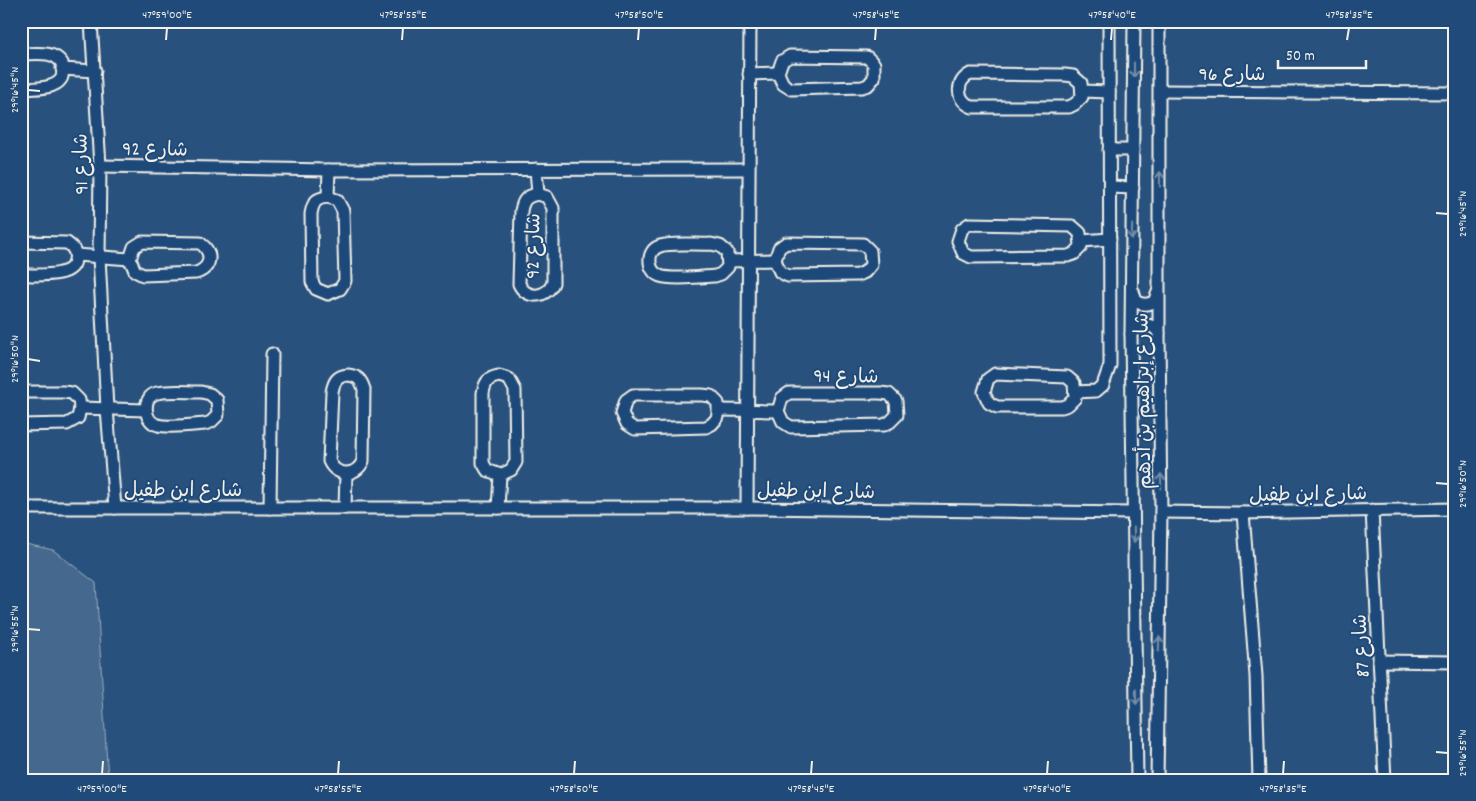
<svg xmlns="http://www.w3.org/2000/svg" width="1476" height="801" font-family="Dekko,'Playpen Sans Arabic',sans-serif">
<rect width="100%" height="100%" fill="#28517e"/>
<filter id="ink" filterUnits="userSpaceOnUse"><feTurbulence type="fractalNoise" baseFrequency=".02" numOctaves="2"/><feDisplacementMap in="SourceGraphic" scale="10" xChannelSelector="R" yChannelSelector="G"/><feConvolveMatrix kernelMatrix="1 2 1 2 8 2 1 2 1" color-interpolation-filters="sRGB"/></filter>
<g filter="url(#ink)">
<path fill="#45688e" stroke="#9cacbb" d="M21,543L53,550L96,583L108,780H21Z"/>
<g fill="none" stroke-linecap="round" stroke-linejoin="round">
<defs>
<g id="minor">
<path d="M91,21L100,166L99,257L107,409L115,508"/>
<path d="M1134,21L1131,334L1137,780"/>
<path d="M21,54C35,54 53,50 62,63C62,68 64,75 61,79C54,90 32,88 21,89"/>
<path d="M790,56L867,57L874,64V78L868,85L862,87L791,89L783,84L778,73L782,61Z"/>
<path d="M62,69L95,71"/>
<path d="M749,74L778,73"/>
<path d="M970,74L1065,75L1073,76L1081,83L1082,97L1075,104L1069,107H972C956,100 955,82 970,74Z"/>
<path d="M1082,91L1109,92"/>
<path d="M1160,91L1455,93"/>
<path d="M1109,150H1133"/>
<path d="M100,166L329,170L748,169"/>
<path d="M536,169L538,194"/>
<path d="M1110,187L1133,188"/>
<path d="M538,194L547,197L553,208V283C546,299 526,299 519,284L521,211C523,200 526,196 538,194Z"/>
<path d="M328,197L337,200L343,211L345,281L340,289L328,294L316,289L312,282L311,214C313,202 316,198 328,197Z"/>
<path d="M328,197L329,170"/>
<path d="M969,224L1072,226L1080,233L1081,247L1074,254L1068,256L971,257L963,253L958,241L962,229Z"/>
<path d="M1081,241L1110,239"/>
<path d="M21,242L67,243C73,247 77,252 75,260C73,279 36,274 21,275"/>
<path d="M142,242L200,243C214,253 211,268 196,273L143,275L135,271L130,259L134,247Z"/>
<path d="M786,243L863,244L870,251L871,265L865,272L858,275L788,276L780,272L775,260L779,248Z"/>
<path d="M711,244L720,246L727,252L728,267L721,274L715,276C703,277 670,280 660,276C647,271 646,250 660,246C670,242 699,245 711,244Z"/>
<path d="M76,255L130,259"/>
<path d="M728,261L775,260"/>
<path d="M1133,291L1136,302C1143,305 1147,305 1154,302L1158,292"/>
<path d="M1131,334C1139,322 1151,322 1159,333"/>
<path d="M995,374L1067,377L1074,383L1075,398L1068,405L1062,407H997L989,403L984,392L988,379Z"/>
<path d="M348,375C358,376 361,380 364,389L363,461C356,477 336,477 329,461L332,392C334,381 337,376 348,375Z"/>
<path d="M499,376L509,379L515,390L516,462L511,470L500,475L487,470L483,463V393C485,382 488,378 499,376Z"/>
<path d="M21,392H63L72,393L79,400L80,408L78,418L67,424L21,425"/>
<path d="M201,392L210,394L217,400L218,415L211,422L205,424C193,425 168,428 158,425C143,422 142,396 157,393C171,390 187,392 201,392Z"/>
<path d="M1075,392L1096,391L1103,385L1110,365L1109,21"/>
<path d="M789,393H880L889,394L896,401L897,415L890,422L884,425L791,427L783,422L778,411L782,398Z"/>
<path d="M633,395H702L711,396L718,403V417L712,424L706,427L635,429L627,424L622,413L626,400Z"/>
<path d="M80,408L146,410"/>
<path d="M719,410L778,411"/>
<path d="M21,508H747L1133,513"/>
<path d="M270,508L272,354"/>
<path d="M345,508L346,474"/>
<path d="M498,508L500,475"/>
<path d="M747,508L750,21"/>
<path d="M1372,510L1385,780"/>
<path d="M1161,512L1243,513L1455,509"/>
<path d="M1243,513L1256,676L1259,780"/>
<path d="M1379,661L1455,662"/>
<path d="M1157,780L1161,512L1159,333V21"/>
</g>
</defs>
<use href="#minor" stroke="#f4f1e8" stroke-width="15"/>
<use href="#minor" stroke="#1f4a7a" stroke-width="11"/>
</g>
<defs><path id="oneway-shaft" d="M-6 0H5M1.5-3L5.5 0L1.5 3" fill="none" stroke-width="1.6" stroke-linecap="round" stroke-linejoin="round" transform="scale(1.25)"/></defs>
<g stroke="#748da6">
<use href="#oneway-shaft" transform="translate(1134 70) rotate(90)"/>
<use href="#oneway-shaft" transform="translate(1160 179) rotate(-90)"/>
<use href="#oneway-shaft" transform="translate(1132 232) rotate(91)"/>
<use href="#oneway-shaft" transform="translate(1161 481) rotate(-91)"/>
<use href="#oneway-shaft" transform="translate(1134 535) rotate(89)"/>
<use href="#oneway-shaft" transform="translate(1159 644) rotate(-89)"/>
<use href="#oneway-shaft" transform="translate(1136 697) rotate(89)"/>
</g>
</g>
<path fill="none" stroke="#f4f1e8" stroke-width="2" d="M166,40L167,28M402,40L403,28M638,40L639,28M875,40L876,28M1111,40L1112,28M1347,40L1349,28M28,90L40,91M1436,213L1448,214M28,359L40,361M1436,483L1448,484M28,629L40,630M1436,752L1448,753M102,774L103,761M338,774L339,761M574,774L575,761M811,774L812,761M1047,774L1048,761M1283,774L1284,761"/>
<g text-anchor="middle" stroke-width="4" stroke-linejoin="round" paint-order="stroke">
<g font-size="20" fill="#f4f1e8" stroke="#1f4a7a">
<text x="1232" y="80">شارع 96</text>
<text transform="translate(155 148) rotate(1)" y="7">شارع 92</text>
<text transform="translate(80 164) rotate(-91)" y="7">شارع 91</text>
<text transform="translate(532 246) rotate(-89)" y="7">شارع 92</text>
<text transform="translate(846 375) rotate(1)" y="7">شارع 94</text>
<text transform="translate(1142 401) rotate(-91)" y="7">شارع إبراهيم بن أدهم</text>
<text x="183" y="496">شارع ابن طفيل</text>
<text transform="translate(816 490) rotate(1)" y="7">شارع ابن طفيل</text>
<text transform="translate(1308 493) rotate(-1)" y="7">شارع ابن طفيل</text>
<text transform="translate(1360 646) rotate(-93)" y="7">شارع 87</text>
</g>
</g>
<rect width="1476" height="801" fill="none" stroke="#1f4a7a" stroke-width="55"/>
<path d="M1278 60v8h88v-8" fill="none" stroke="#f4f1e8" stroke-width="2.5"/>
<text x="1286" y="60" font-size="15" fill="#f4f1e8" stroke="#1f4a7a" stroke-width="4" paint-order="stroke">50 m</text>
<rect x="28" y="28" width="1420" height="746" fill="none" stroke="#f4f1e8" stroke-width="2"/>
<g font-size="12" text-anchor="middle" fill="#f4f1e8">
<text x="167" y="18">47°59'00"E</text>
<text x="403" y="18">47°58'55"E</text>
<text x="639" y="18">47°58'50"E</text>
<text x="876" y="18">47°58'45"E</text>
<text x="1112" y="18">47°58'40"E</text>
<text x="1349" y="18">47°58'35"E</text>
<text transform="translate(14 90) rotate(-90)" y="4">29°16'45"N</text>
<text transform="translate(1462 214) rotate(-90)" y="4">29°16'45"N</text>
<text transform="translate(14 359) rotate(-90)" y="4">29°16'50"N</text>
<text transform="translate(1462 484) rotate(-90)" y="4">29°16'50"N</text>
<text transform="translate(14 629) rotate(-90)" y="4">29°16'55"N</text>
<text transform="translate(1462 753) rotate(-90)" y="4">29°16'55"N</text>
<text x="102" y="792">47°59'00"E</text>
<text x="338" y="792">47°58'55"E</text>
<text x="574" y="792">47°58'50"E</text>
<text x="811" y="792">47°58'45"E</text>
<text x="1047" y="792">47°58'40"E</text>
<text x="1283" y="792">47°58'35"E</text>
</g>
</svg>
